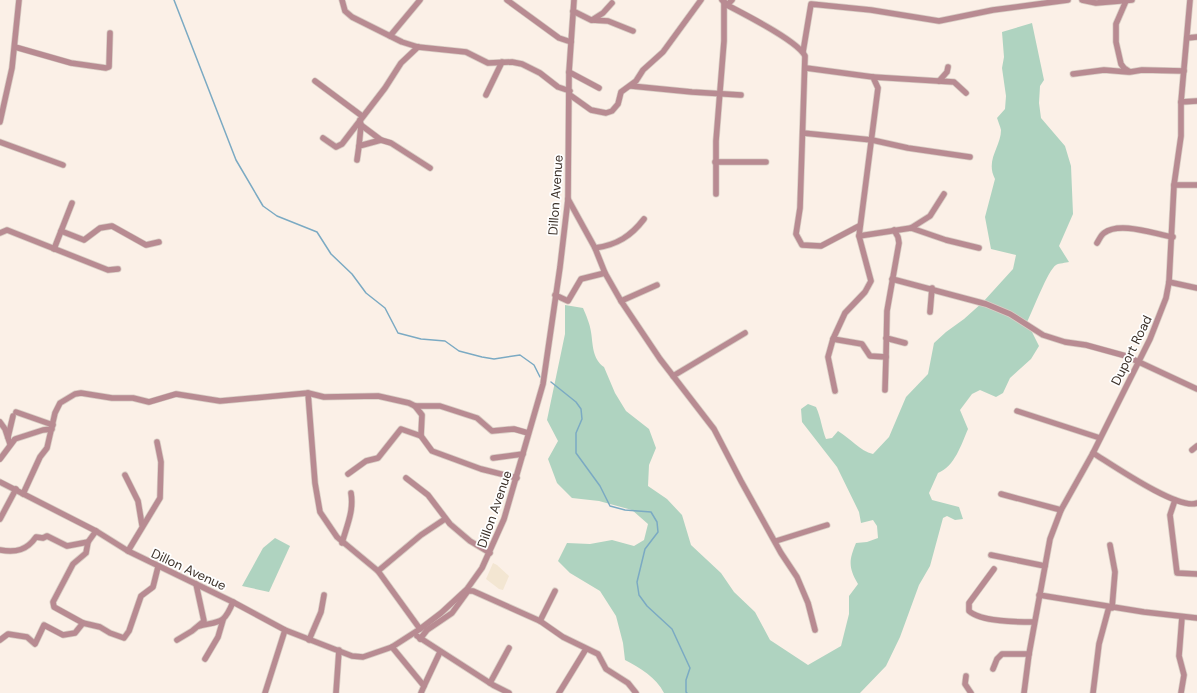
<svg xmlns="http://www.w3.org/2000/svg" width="1197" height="693" font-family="'DM Sans',sans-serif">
<rect width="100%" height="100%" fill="#fbf0e7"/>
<path fill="#f3e6d2" d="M493,563L497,565L509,576L503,590L499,589L486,579Z"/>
<g fill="#afd3c0">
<path d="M1032,23L1044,80L1040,86L1039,103L1041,118L1065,146L1071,166L1073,214L1059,246L1069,262C1066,263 1059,263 1056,265C1048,270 1033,310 1027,322L1039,346L1031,359L1010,378L1003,393L996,397L980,390L972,394L960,410L968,429C961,445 955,466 938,473L929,493L932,500L959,507L963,519L955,520L947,516L943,518L930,566L919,585L900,637L886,666L860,693H664C656,677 640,668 625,660L623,643L616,616L600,591L570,573L558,561L567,543L590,544L612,540L634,546L644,540L648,524L632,510L599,501L572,498L557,483L548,459L558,441L547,420L565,334V305L583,308C586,315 590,324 591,332C593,344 592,359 604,367L615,393L626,411L649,429L656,448L649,465L648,486L667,499L682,515L691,545L721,573L734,592L755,612L770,640L808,665L841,646L849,614V596L858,584C848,567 849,560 856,543L867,542L878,538L877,526L873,520L861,523L859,512L837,467L802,422L801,409L808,404L816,407C821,418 822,429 826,439L832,438L838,431C850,438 860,451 873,454L889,437L906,397L928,374L934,343L946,332L964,319L983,302L1013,269L1016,255L991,249L985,217L995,179C985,160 1001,147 1001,130C1000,126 998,121 997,118L1005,109L1006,96L1002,68L1004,57L1002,32Z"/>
<path d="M275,538L290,546L269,592L242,586L263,548Z"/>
</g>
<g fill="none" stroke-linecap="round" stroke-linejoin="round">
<g stroke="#7baac3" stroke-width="1.5">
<path d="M174,0L236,160L263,206L277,216L317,232L331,254L352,274L366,293L385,308L398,333L421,339L445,341L459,351L482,357L494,359L520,355L534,365L540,377"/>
<path d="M551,382L576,402L581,409L582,419L576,433V453L600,486L610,506L625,510L651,512L657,522L658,532L645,549L637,582L639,595L647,606L672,629L690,668L686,680V692L687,693"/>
</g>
<defs>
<g id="minor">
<path d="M342,0L345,11L352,17L402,42L418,47L466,52L488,63L512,62L522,64L540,73L558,87L570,91"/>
<path d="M507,0L559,38L571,42"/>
<path d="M722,0L727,5C744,14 798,41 805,56L800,208L796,234L802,245L821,246L859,226"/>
<path d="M1082,0L1096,3L1132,0"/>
<path d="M1126,1L1116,24V42L1121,64L1124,68L1130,72L1142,70L1184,71"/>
<path d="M727,5L732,0"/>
<path d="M573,11L591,20L608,21L633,31"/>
<path d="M592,20L603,13L612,3"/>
<path d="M390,36L420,0"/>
<path d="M1187,38L1197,37"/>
<path d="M15,47L71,63L106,68L109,67L110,33"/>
<path d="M803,52L811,4L871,10L939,21L993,10L1068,0"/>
<path d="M806,68L873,77L878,88L859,236L871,281L865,292L845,313L833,339L828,357L835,391"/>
<path d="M569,72L599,88"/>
<path d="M1073,74L1104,70L1128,72"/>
<path d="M873,77L954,82L966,93"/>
<path d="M315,81L362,116"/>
<path d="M939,81L947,72L948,67"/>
<path d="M631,86L692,92L741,95"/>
<path d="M486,95L502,62"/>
<path d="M570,95L591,110L606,113L612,111L618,104L621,92L636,81L643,70L663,52L701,0"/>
<path d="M1181,102L1197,101"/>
<path d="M360,120L361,125L381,140"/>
<path d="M0,122L12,68L19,0"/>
<path d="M803,133L872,140L908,148L970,157"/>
<path d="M323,138L336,147L342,144L385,88L401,63L418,47"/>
<path d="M0,142L63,165"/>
<path d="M359,146L361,125"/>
<path d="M357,160L359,146L381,140L391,143L430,168"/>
<path d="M715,162H766"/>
<path d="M1174,185H1197"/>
<path d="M716,194V141L724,41V1"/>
<path d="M568,199L595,248L605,273L621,301L660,359L714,429L741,481L781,553L797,577L808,603L815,630"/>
<path d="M911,228L930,216L944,194"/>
<path d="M61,231L84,240L100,228L112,226L146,245L159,242"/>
<path d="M0,233L7,230L108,270L118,269"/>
<path d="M859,236L911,228L946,240L979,248"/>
<path d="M1097,243C1099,240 1101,235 1104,233C1120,221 1154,234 1173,237"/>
<path d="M595,248C617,245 631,236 644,219"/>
<path d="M54,249L72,203"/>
<path d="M892,279L986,304L1010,314L1043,335L1065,342L1086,345L1126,356L1197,389"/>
<path d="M1169,282L1197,288"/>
<path d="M555,295L568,301L581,279L605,273"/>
<path d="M621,301L657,285"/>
<path d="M930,312L932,288"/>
<path d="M886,338L905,343"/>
<path d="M833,339L862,344L870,356L886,357L887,311L899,243L898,237L894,230"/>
<path d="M673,376L745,333"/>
<path d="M885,390L886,357"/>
<path d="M308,393L315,483L320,512L337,537L378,571L420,629"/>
<path d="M415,406H440L477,418L492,431L514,429L528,433"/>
<path d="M1017,411L1100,438"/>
<path d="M16,412L53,425"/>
<path d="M0,422L5,429L10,444"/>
<path d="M8,437L13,416"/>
<path d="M1192,450L1197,446"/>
<path d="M1093,453C1111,464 1179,511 1197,503"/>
<path d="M493,458L523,454"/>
<path d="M0,459L15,439L43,430L52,429"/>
<path d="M348,474L366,461L378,458L401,429L421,436L432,451L481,469L517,478"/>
<path d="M125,475L138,501L142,525"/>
<path d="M406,478L428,495L450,524L470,541L490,553"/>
<path d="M0,482L96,531L128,551L233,602L285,630L352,656L363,657L392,647L420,629L441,613L467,589L482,568L504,519L543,384L560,267L568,199L569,72L574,0"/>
<path d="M23,494L40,457L47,448L55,413L60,403L75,394L81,393L112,398H133L149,402L176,394L220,401L308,393L324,397L378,396L409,403L415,406L422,415L421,436"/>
<path d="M1001,494L1061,510"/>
<path d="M1175,500L1170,515L1177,573L1197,574"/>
<path d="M0,519L16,489"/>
<path d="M776,541L827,525"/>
<path d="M342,543C347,525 354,511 351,493"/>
<path d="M1110,545L1115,572L1112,608"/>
<path d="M0,550C16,553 27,550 36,537L43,538L47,536L67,546L88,542L96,531"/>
<path d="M128,551L160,498L161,462L157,442"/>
<path d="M991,555L1045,566"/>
<path d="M994,569L969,603V611C981,622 1018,622 1034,622"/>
<path d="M378,571L421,535L445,519"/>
<path d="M1039,595L1144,612L1197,618"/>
<path d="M540,621L555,591"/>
<path d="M83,623L54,607L53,602L73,564L86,553L88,542"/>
<path d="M199,626C221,621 224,624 233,602"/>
<path d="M417,636L493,685L509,693"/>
<path d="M420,639L427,630L452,613L468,591H473L540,621L563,637L598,654L606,669L628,683L636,693"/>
<path d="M0,640L8,634L27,637L35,644L44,625L63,635L75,633L83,623L100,627L110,633L124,638L129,631L141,596L153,587L158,567"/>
<path d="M177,640L192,631L204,621L196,584"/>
<path d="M309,640L321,612L324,595"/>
<path d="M392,647L424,686L421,693"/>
<path d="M205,659L218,637L223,620"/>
<path d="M993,669L997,659L1002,654H1029"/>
<path d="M966,676L965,684L971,693"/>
<path d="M490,683L509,648"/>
<path d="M424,686L440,652"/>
<path d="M265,693L285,630"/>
<path d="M336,693L339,650"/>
<path d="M559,693L586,649"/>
<path d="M1024,693L1029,654L1050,539L1061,510L1093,453L1150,339L1166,298L1169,282L1174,185L1181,136V102L1190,0"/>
<path d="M1093,693L1099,644L1109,607"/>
<path d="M1181,693L1184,675L1179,656L1182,617"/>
</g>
</defs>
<use href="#minor" stroke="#d9cec5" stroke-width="7"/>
<use href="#minor" stroke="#b88b92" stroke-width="5.5"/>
</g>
<g text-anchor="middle" stroke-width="3.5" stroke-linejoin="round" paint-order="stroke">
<g font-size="13" fill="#3c3129" stroke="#fff">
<text transform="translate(555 195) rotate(-86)" y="5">Dillon Avenue</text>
<text transform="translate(1131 350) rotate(-64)" y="5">Duport Road</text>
<text transform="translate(494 509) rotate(-71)" y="5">Dillon Avenue</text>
<text transform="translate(189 569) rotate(25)" y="5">Dillon Avenue</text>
</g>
</g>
</svg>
